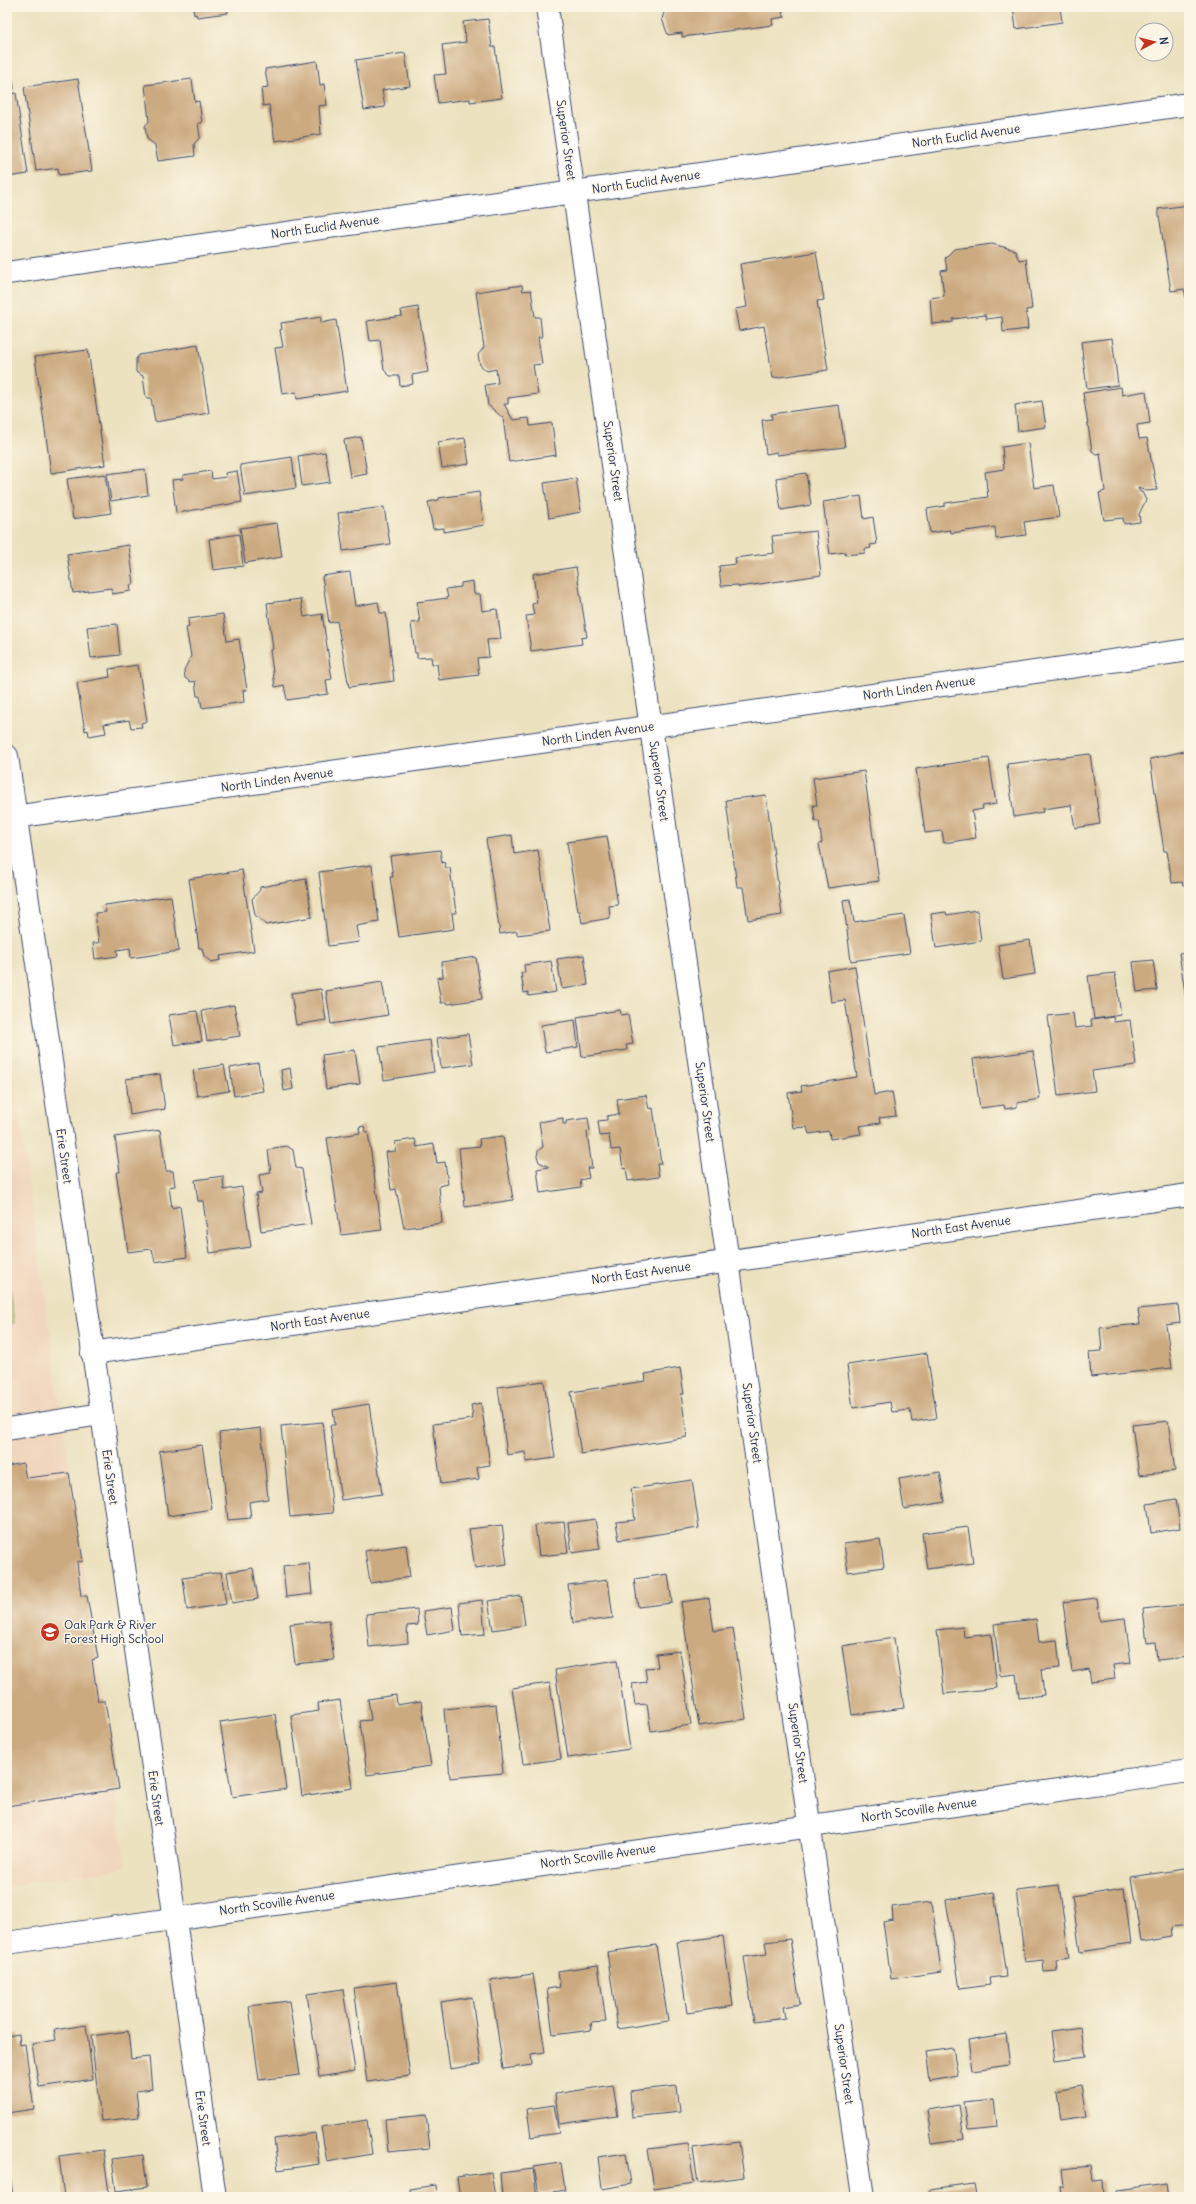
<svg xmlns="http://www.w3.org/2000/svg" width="1196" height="2204" font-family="Delius,sans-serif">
<rect width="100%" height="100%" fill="#fcf5e5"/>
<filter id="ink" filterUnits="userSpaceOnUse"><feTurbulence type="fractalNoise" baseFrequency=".025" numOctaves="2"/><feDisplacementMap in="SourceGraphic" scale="8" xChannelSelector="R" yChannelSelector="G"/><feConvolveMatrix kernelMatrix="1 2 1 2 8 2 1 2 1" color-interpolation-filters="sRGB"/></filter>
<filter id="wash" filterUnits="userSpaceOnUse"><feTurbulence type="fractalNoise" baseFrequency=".012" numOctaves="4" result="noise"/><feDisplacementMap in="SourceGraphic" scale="16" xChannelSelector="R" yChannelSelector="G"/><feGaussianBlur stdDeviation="0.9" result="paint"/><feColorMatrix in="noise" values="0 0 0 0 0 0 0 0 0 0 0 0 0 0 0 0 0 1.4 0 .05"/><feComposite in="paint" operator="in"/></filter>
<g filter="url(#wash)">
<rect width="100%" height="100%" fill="#ece2c0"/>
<path fill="#f0d6bc" d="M7,1032L126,1868L7,1886Z"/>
<path fill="#bdd276" stroke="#6c806a" d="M7,1277L14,1323L7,1324Z"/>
<g id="blocks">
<g fill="#ccaa80">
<path d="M193,7H227L228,13L197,17L196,14L194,15Z"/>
<path d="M678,7H785L782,13L785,17L772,19L773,25L682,37V33L668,35L662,19L665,9Z"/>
<path d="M1013,7H1060L1062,22L1016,29Z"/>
<path d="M488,19L492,47H495L502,98L470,102V99L438,103L434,75L446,74L442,45L466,42L463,22Z"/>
<path d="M7,48L14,89L7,91Z"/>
<path d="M405,53L410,86L382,90L385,107L364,110L356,60Z"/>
<path d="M317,61L320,85L324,84L327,105L319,106L321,134L275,141L269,105L263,106L261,88L268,87L265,69Z"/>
<path d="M78,79L92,171L59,175L58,168L36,171L24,87Z"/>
<path d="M192,79L195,102L199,101L202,123H198L200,137L194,144L195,156L158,161L155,145L147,139L145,126L149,121L145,85Z"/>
<path d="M16,93L28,174L7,177V94Z"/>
<path d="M1189,205V304H1187L1184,289L1171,291L1158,209Z"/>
<path d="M992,244L1015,250L1019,260L1026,259L1032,309L1026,310L1028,329L1003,332L1002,317L986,319L985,315L953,319V322L932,324L930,298L944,296L941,271L947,270L945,258L954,249Z"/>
<path d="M816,252L824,300L817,301L828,370L773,378L764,326L739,331L735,309L747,307L740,264Z"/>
<path d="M522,285L523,291L531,290L535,317H540L542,337H538L542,364L533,365L538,394L508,398V404H504L513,420L529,418L530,426L552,423L556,455L509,462L503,418L488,405L485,385L498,383L496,369L487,371L480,365L478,355L484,347L476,292Z"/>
<path d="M418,307L428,372L412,375L413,384L400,386L399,376H390L384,370L380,340L370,341L367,321L402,316L401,310Z"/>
<path d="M321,317V323L336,320L347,391L297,399L296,392L282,394L275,348L283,347L280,330L282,329L281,323Z"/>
<path d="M1112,338L1118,385L1087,389L1081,342Z"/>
<path d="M198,345L209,413L155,422L151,398H146L143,376L136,372V359L139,355Z"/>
<path d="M88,350L105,465L51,473L35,357Z"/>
<path d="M1121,387L1122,395L1146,391L1150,423L1137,425L1139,439L1147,438L1157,490L1146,491L1138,488L1140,492H1142L1146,500L1139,514L1140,522L1124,524L1123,518L1104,520L1099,493L1105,491L1100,453L1096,454L1092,451L1083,393Z"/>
<path d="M1042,401L1046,427L1018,431L1015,405Z"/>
<path d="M839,405L845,447L777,455V452L766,454L762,420L772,419L771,414Z"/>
<path d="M361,437L367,474L350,477L344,440Z"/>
<path d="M465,438L469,464L442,468L438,442Z"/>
<path d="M1028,443L1034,488L1054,485L1059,517L1024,522L1026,535L996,539L995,527L951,533L950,530L930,533L927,509L945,506V503L988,497L985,472L1004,469L1002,447Z"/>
<path d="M325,452L330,482L302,486L298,456Z"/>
<path d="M292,457L296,488L245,496L240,465Z"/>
<path d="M145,469L148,495L111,501L107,474Z"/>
<path d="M211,471L212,479L226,477L225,473L237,471L242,502L176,513L172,480L183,479V475Z"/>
<path d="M806,473L811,505L781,510L776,478Z"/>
<path d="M105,474L111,513L73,519L67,479Z"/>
<path d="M576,478L581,512L549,518L544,483Z"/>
<path d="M479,492L484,525L444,532V528L433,529L428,502L439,500V498Z"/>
<path d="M861,496L864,519L873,517L877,544L870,545L871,548L865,549V553L845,555V552L830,554L823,502Z"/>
<path d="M384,507L390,544L343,551L338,513Z"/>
<path d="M277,523L282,557L245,563L240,528Z"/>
<path d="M816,531L821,575L739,587L738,585L721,586L719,566L736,564L735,558L774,553L772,536Z"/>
<path d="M239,534L243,566L213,570L209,539Z"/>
<path d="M129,545L134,584L130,585L131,591L112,594L111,588L73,593L67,554Z"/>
<path d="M576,567L587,637L581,638L582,644L531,651L526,616L534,615L532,604L537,603L533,574Z"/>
<path d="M350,572L355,606L378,602L380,613H386L394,681L349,687L337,621L329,623L322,576Z"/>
<path d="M473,581L474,594H480L482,611L497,609L501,639L487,640L489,657L477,658L479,675L439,680L437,664H432L431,657L417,658V653H415L411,623L420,622L417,602L448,598L446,589L461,587V583Z"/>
<path d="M301,599L304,617L322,614L332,679L326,680L328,694L287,700L284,685L275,687L270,650L273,649L267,603Z"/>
<path d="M223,614L227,641L239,639L247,690H243L244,702L202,708L200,696H197L195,681L191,682L185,678L184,670L191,656L186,628L189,627L188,619Z"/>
<path d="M117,624L120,655L91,658L87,627Z"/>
<path d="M138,665L147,721L141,723L142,727L131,728L129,720L104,724L106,733L89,736L88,730L85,731L77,683L110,677L109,669Z"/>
<path d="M1189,750V884L1183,885L1182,882L1172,883L1167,851H1164L1150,759Z"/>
<path d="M1090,754L1100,824L1075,828L1071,805L1042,809L1043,812L1014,817L1007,764Z"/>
<path d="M989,758L996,804L982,806L983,809L972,811L976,838L944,843L942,831L925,833L916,769Z"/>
<path d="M864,771L879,881L828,888L819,844L822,843L819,821H815L813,805H817L813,778Z"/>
<path d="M766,795L782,915L748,920L743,887H737L726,800Z"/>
<path d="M512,835L514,854L538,850L550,931L517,935V931L500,934L486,839Z"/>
<path d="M607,836L618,905L609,906L610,918L582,923L580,911H578L567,842Z"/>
<path d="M440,850L442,863L444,862L446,868H450L456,913H452L454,929L399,937L390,877H393L390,856Z"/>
<path d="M372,865L379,922L356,926L359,942L328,946L319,872Z"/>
<path d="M242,870L254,951L220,956L221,960L211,962L204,956L202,948H199L189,879Z"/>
<path d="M306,879L312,917L266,925L255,915L252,899L260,890V887Z"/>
<path d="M171,896L179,951L131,958L130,948L117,950L118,956L95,959L93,943H99L95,913L106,912L105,905Z"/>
<path d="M850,899L854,922L904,915L910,953L851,961L843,900Z"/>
<path d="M977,910L981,941L936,948L931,914L946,912L947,915Z"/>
<path d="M1030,940L1035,974L1003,979L998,945Z"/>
<path d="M1189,952V1013H1188L1179,953Z"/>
<path d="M584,955L588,985L562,989L557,959Z"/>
<path d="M476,957L482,999L448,1004L447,1002L441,1003L437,978L443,977L442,962Z"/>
<path d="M1153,960L1157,990L1137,992L1133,962Z"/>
<path d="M551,961L556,992L528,996V992L524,993L521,973H525L524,965Z"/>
<path d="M855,966L874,1095L892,1092L896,1116L879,1118L880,1123L859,1126L861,1134L830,1139L829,1131L809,1134L807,1127L793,1128L788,1093L802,1091L801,1086L857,1077L845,1000L831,1002L827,971Z"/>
<path d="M1115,973L1121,1015L1094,1019L1088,976Z"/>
<path d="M382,982L388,1015L331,1024L326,991Z"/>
<path d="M321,989L326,1020L296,1025L291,993Z"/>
<path d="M234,1005L240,1036L207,1041L202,1011Z"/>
<path d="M620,1010L621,1015L628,1014L633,1044L626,1045L627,1050L582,1057L577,1017Z"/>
<path d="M197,1011L202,1041L174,1045L169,1015Z"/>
<path d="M1073,1013L1075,1028L1092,1026L1091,1020L1113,1017L1114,1022L1130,1020L1136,1065L1092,1071L1095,1091L1058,1096L1048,1016Z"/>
<path d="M575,1020L578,1047L545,1052L541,1025Z"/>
<path d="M468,1034L473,1064L441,1068L437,1038Z"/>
<path d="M430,1040L434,1072L384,1080L379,1047Z"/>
<path d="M355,1050L360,1084L326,1089L322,1055Z"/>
<path d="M1033,1051L1040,1099L1017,1103V1107L1005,1109L1004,1105L980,1108L973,1059Z"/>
<path d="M258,1063L263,1091L234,1096L230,1068Z"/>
<path d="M224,1065L229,1091L197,1096L193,1070Z"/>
<path d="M290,1068L293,1089L284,1091L281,1070Z"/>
<path d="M160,1074L165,1109L130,1115L126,1079Z"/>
<path d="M646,1095L649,1109L653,1108L661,1164H657L659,1177L628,1181L626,1168L623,1169L620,1149L611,1150L609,1135L600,1136L598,1121L607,1120V1116L619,1114L617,1099Z"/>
<path d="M563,1118V1124H566V1121L588,1118L590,1131L587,1132L592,1168H587L589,1178L580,1180L581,1187L540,1193L537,1169L549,1167L539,1162L537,1156L538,1151L543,1147L539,1122Z"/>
<path d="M364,1126L365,1132H368L382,1230L341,1235L327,1138L360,1133L359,1127Z"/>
<path d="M160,1130L166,1171H173L175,1186L169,1187L172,1208L180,1206L187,1257L155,1262L152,1249L128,1252L116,1172H120L115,1137Z"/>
<path d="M503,1136L513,1200L465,1207L459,1148L480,1146L479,1139Z"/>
<path d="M415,1139L417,1147L434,1144L437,1163L445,1162L448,1184L439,1186L442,1223L404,1228L396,1189L391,1190L386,1152L396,1151L395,1142Z"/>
<path d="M287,1146L293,1150L296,1168L302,1169L311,1224L261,1231L256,1194L262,1193L259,1175L271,1173L268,1151L274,1148Z"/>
<path d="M223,1176L224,1190L242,1187L251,1247L210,1253L203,1201H198L195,1180Z"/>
<path d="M1178,1305L1180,1323L1166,1325L1172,1368L1091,1377L1089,1352L1102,1351L1100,1328L1140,1324L1138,1309Z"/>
<path d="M927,1353L937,1418L912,1422L910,1410L892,1412L890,1402L853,1408L847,1365Z"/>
<path d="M680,1368L684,1394H681L687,1437L581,1454L571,1392L646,1381L645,1374Z"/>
<path d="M544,1381L555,1458L526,1462L525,1452L507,1455L498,1387Z"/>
<path d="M481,1403L490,1465L477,1467L479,1479L441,1484L433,1424L473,1419L471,1405Z"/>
<path d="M369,1404L382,1494L341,1500L330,1425H335L333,1410Z"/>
<path d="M1168,1421L1175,1471L1139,1475L1132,1425Z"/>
<path d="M323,1422L333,1513L290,1517L281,1426Z"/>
<path d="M261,1428L268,1499L249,1502L251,1518L228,1520L219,1433Z"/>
<path d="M202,1445L212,1509L168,1516L159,1451Z"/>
<path d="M23,1463L26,1478L69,1473L83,1561L77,1562L81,1596H87L98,1658L92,1660L98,1701H105L119,1789L7,1806V1466Z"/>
<path d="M940,1472L945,1502L904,1509L899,1479Z"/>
<path d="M692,1480L699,1528L619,1540L616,1522L635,1520L631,1489Z"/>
<path d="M1176,1499L1180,1528L1151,1533L1147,1504Z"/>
<path d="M595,1519L600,1549L572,1553L568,1523Z"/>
<path d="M564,1522L568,1553L539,1556L535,1525Z"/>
<path d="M502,1525L507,1564L475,1568L469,1529Z"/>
<path d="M968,1527L973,1563L927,1569L922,1533Z"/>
<path d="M880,1539L884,1567L848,1572L844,1544Z"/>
<path d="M406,1545L410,1577L370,1583L365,1551Z"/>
<path d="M309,1563L312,1594L286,1597L283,1566Z"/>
<path d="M253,1568L258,1599L232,1603L227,1572Z"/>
<path d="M221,1572L226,1604L187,1610L183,1578Z"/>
<path d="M668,1574L672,1603L638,1607L634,1579Z"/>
<path d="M608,1580L613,1618L573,1623L568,1585Z"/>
<path d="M521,1596L525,1625L493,1630L488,1601Z"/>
<path d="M709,1598L714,1631L733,1628L746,1719L699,1726L681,1602Z"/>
<path d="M1097,1598L1100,1621L1125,1618L1131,1663L1113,1665L1115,1679L1091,1682L1089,1669L1072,1672L1063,1602Z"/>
<path d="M482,1600L485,1634L462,1636L459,1603Z"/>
<path d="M1189,1604V1657L1157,1660L1155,1642L1147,1643L1143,1609Z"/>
<path d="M452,1607L455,1630L427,1635L423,1611Z"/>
<path d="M417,1609L418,1625L407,1626L408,1643L369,1647L366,1614Z"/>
<path d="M1036,1619L1039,1642L1057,1640L1060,1668L1041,1670L1044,1695L1019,1698L1016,1674L1000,1676L994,1624Z"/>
<path d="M329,1620L334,1660L295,1664L290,1624Z"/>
<path d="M963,1627L964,1637L991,1634L997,1688L944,1694L937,1630Z"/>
<path d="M894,1638L904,1708L852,1715L842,1646Z"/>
<path d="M680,1651L691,1725L651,1731L647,1704L635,1705L632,1684L647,1682L645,1668L658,1667L656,1654Z"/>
<path d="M617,1660L630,1749L568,1758L555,1670Z"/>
<path d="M550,1683L561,1759L523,1764L512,1688Z"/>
<path d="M396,1695L397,1705L421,1701L431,1766L367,1775L360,1721L371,1720L368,1699Z"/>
<path d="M340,1700L353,1788L302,1796L291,1715L319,1711L318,1703Z"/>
<path d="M496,1704L503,1773L450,1778L444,1709Z"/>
<path d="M275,1714L286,1789L232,1797L220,1722Z"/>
<path d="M1185,1869L1189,1894V1925L1171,1927L1172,1937L1141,1942L1131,1877Z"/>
<path d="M1059,1885L1069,1958L1056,1960L1057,1971L1044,1972L1043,1960L1025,1962L1016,1890Z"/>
<path d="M1124,1888L1131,1944L1080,1952L1072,1896Z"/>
<path d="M994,1892L1006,1976L989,1978L990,1985L960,1989L946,1900Z"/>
<path d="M932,1902L941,1972L891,1979L883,1922L893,1920L892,1907Z"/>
<path d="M723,1936L733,2006L687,2013L677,1942Z"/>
<path d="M790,1939L800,2004L783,2007L785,2018L754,2022L744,1957L767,1954L765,1942Z"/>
<path d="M656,1945L668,2021L618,2029L607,1952Z"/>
<path d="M598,1965L606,2022L591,2023L592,2030L553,2035L547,1989L560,1987L558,1971Z"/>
<path d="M533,1974L545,2052L531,2054L532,2065L503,2069L490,1980Z"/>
<path d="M397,1982L410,2076L367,2082L354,1988Z"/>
<path d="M343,1989L355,2071L319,2077L307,1994Z"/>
<path d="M472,1997L481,2064L450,2069L441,2002Z"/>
<path d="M289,2001L300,2075L259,2080L249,2006Z"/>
<path d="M86,2025L93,2079L39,2087L32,2044L56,2040L54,2030Z"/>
<path d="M1081,2028L1085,2057L1055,2061L1051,2032Z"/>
<path d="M128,2031L131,2059L149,2057L152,2089L136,2091L139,2117L101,2121L91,2036Z"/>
<path d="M19,2034L20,2045L25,2044L34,2109L7,2113V2036Z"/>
<path d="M1006,2034L1010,2065L972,2070L968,2040Z"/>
<path d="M953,2048L958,2076L930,2081L926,2052Z"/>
<path d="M613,2085L618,2116L559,2124L555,2094Z"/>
<path d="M677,2086L680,2112L632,2117L630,2091Z"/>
<path d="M1082,2086L1087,2116L1059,2120L1055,2091Z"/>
<path d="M993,2099L996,2127L968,2130L964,2102Z"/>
<path d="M554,2105L559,2133L531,2137L527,2109Z"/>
<path d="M959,2105L964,2139L932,2144L927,2110Z"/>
<path d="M426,2115L430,2148L388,2152L385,2119Z"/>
<path d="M367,2120L372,2154L327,2162L321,2127Z"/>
<path d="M315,2133L319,2164L278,2170L274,2139Z"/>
<path d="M739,2142L744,2177L698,2183L693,2148Z"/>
<path d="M688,2144L694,2183L654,2189L648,2149Z"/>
<path d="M103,2150L109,2193L64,2197L59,2156Z"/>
<path d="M626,2153L631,2184L602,2189L598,2157Z"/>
<path d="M143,2155L147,2187L116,2191L112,2159Z"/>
<path d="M561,2163L565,2190L539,2194L534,2167Z"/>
<path d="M1091,2165L1093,2181L1103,2180L1104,2197H1061L1060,2187H1064L1062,2168Z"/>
<path d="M533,2169L537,2197H502L500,2173Z"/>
<path d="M491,2172L495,2197H460L457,2177Z"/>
<path d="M10,2175L13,2197H7V2176Z"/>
<path d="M1167,2183L1169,2197H1118L1117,2190Z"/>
<path d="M974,2184L976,2197H930L929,2190Z"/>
<path d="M436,2185L437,2197H411L410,2189Z"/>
<path d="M360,2193V2197H336V2196Z"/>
</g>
</g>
</g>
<g filter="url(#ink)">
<use href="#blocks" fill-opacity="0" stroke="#3a4a6d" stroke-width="1"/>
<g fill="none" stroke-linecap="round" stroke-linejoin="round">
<defs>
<g id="minor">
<path d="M547,7L863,2197"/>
<path d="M7,273L1189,104"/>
<path d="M7,756L215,2197"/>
<path d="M7,818L1189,650"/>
<path d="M92,1353L1189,1195"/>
<path d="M7,1429L101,1414"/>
<path d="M7,1943L1189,1771"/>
</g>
</defs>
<use href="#minor" stroke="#3a4a6d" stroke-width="24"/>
<use href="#minor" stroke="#fff" stroke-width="22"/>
</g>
</g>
<defs>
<symbol id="school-disc" viewBox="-11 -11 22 22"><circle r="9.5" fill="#c8321e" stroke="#fcf5e5"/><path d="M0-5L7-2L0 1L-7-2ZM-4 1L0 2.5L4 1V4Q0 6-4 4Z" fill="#fff"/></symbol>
</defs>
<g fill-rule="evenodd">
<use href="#school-disc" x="39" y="1621" width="22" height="22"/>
</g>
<g text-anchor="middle" stroke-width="3" stroke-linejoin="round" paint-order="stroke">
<g font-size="12" fill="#1b2f5e" stroke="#fcf5e5">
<text transform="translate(966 136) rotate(-8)" y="4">North Euclid Avenue</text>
<text transform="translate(566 140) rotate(82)" y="4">Superior Street</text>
<text transform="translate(646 182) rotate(-8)" y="4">North Euclid Avenue</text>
<text transform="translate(325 227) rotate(-8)" y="4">North Euclid Avenue</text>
<text transform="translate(613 461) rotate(82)" y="4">Superior Street</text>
<text transform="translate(919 688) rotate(-8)" y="4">North Linden Avenue</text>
<text transform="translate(598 734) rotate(-8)" y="4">North Linden Avenue</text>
<text transform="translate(277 780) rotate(-8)" y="4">North Linden Avenue</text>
<text transform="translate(659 781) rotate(82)" y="4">Superior Street</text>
<text transform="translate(705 1102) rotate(82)" y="4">Superior Street</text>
<text transform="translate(64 1156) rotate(82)" y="4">Erie Street</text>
<text transform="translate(961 1227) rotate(-8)" y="4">North East Avenue</text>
<text transform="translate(641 1273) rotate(-8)" y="4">North East Avenue</text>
<text transform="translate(320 1320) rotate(-8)" y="4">North East Avenue</text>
<text transform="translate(752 1423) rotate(82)" y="4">Superior Street</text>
<text transform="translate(110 1477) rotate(82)" y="4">Erie Street</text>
<text transform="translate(798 1743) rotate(82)" y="4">Superior Street</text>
<text transform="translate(156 1798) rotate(82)" y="4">Erie Street</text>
<text transform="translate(919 1810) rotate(-8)" y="4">North Scoville Avenue</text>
<text transform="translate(598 1856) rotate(-8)" y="4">North Scoville Avenue</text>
<text transform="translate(277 1903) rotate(-8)" y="4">North Scoville Avenue</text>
<text transform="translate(844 2064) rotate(82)" y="4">Superior Street</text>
<text transform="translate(203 2118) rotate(82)" y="4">Erie Street</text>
</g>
<g font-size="12" fill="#1b2f5e" stroke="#fcf5e5" text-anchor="start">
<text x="64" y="1629">Oak Park &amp; River<tspan x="64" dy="14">Forest High School</tspan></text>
</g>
</g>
<rect width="1196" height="2204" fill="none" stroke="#fcf5e5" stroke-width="24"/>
<g transform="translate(1154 42) rotate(83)"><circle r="19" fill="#fcf5e5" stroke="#a2a6af"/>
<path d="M0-3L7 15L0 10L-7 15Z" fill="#c8321e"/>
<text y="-6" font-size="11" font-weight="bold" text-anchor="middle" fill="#1b2f5e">N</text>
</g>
</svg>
